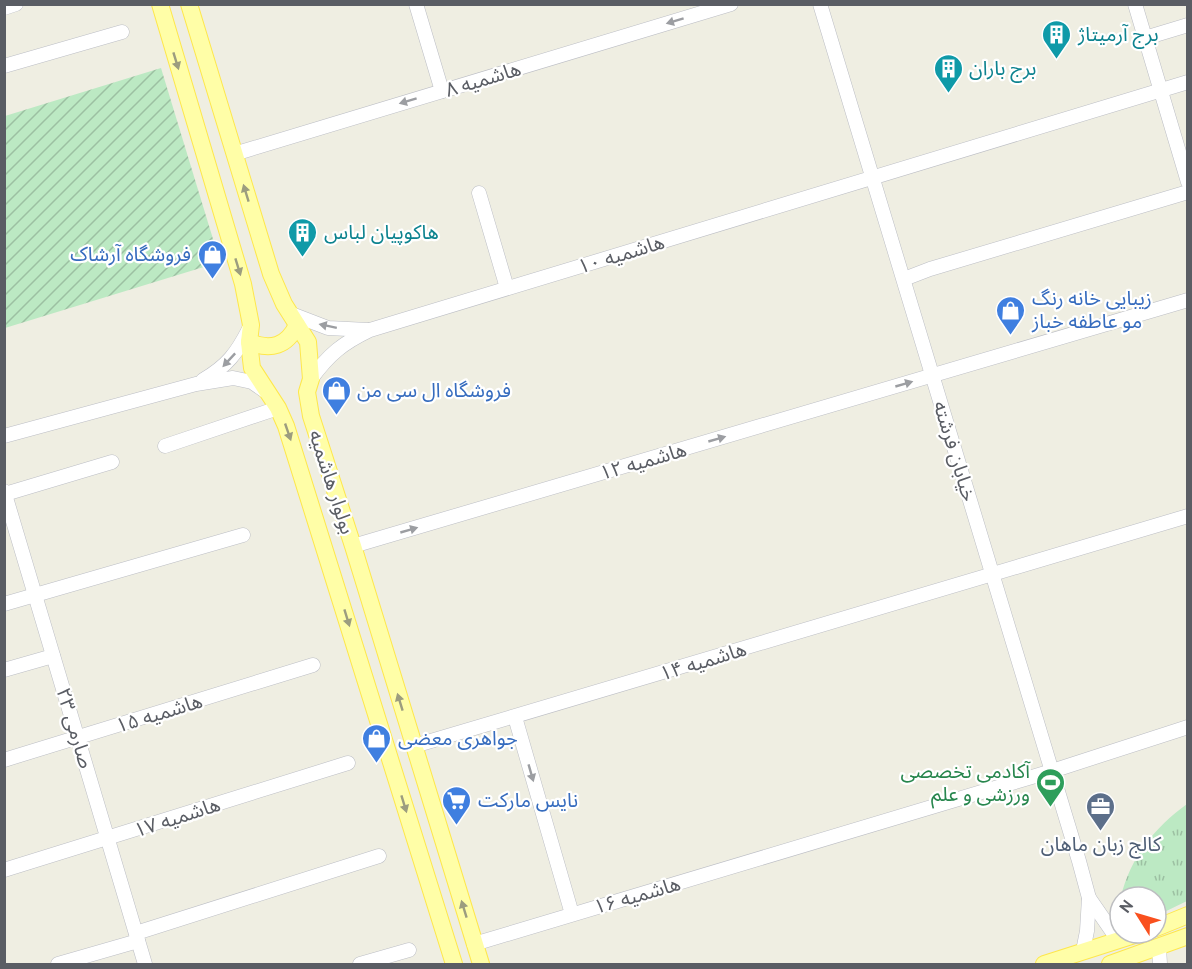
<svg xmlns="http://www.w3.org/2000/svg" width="1192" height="969" font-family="Overpass,'Noto Sans Arabic',sans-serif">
<defs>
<pattern id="grass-tufts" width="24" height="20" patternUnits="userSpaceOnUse" patternTransform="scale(1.5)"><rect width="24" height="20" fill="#bce9c3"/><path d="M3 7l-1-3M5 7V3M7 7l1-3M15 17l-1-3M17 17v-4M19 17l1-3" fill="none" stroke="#9cc0a2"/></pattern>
<pattern id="garden-furrows" width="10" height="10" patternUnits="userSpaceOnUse" patternTransform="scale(1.5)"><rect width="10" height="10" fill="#bce9c3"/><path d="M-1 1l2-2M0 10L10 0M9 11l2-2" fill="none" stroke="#9cc0a2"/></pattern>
</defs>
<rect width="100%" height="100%" fill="#efeee2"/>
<path fill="url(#grass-tufts)" d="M1187,804V901L1156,916V897H1121C1130,858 1155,827 1187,804Z"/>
<path fill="url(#garden-furrows)" d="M161,68L220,262L5,328V116Z"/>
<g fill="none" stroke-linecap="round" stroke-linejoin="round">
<defs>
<g id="minor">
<path d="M416,4L442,91"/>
<path d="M820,4L1079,861L1089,898L1087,931L1083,951"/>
<path d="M1135,4L1188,182"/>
<path d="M4,8L16,4"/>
<path d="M1145,38L1188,25"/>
<path d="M4,66L122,32"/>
<path d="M234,154L731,4"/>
<path d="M479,193L507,288"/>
<path d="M904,279L930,269L1188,192"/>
<path d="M289,313L328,328L368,330"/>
<path d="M311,379C329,354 343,343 370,330L1188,82"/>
<path d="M203,380C227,366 237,353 249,329"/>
<path d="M4,436L196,384L233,378L252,382L265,391"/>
<path d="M165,446L278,408"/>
<path d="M4,491L145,964"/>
<path d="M5,494L112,462"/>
<path d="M353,546L1188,300"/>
<path d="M4,604L243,535"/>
<path d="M4,670L53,656"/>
<path d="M515,717L572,914"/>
<path d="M414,746L1188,516"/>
<path d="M4,760L313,665"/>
<path d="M4,870L348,763"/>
<path d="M1089,898L1118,940"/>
<path d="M136,933L379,856"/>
<path d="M474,944L1052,771L1188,727"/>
<path d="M1159,947L1160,964"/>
<path d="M58,964L138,941"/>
<path d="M360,964L409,950"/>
</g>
<g id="major">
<path d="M160,4L243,284L251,325L249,342L252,368L278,408L286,426L454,964"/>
<path d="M189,4L271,274L284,304L308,342L311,379L307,392L311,416L353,546L481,964"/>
<path d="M249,342C271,351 287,346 297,325"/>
<path d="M1156,928L1188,915"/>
<path d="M1044,964L1141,933"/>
<path d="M1110,964L1188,936"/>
</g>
</defs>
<use href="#minor" stroke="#bcbec5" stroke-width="15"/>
<use href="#major" stroke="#fee74b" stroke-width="18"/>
<use href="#minor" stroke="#fff" stroke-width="14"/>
<use href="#major" stroke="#fffea7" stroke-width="16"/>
</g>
<defs><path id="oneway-solid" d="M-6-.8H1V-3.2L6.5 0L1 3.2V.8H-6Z" transform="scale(1.5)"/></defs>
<g fill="#9c9ea2">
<use href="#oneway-solid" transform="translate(675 21) rotate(163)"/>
<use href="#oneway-solid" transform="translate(408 101) rotate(163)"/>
<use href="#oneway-solid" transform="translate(328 326) rotate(-168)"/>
<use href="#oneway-solid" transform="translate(229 360) rotate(133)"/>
<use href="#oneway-solid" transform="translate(904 384) rotate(-16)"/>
<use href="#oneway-solid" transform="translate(717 439) rotate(-16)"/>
<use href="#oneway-solid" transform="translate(409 530) rotate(-16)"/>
<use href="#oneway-solid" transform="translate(531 773) rotate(74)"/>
</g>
<g fill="#9c9d7f">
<use href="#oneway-solid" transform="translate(176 61) rotate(73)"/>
<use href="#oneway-solid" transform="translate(246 193) rotate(-107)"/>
<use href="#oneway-solid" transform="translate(238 267) rotate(73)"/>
<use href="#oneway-solid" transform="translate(288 432) rotate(71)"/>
<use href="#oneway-solid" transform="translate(347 618) rotate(73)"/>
<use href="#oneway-solid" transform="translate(400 702) rotate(-107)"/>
<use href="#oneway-solid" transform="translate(404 804) rotate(73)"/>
<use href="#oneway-solid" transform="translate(464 909) rotate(-107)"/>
</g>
<defs>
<symbol id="building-pin" viewBox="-11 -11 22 30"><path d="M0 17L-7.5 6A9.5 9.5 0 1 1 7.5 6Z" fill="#0f9aa8" stroke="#fff"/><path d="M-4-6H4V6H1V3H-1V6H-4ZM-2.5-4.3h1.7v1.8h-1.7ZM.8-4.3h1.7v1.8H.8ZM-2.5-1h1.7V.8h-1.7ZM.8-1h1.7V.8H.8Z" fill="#fff"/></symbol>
<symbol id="shop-pin" viewBox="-11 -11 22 30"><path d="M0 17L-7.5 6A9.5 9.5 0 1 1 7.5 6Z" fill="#3f7fe0" stroke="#fff"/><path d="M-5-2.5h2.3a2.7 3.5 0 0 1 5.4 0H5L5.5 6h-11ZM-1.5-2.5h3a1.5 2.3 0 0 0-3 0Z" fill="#fff"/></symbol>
<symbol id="stadium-pin" viewBox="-11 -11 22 30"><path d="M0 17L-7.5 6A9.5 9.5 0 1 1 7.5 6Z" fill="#2e9e5b" stroke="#fff"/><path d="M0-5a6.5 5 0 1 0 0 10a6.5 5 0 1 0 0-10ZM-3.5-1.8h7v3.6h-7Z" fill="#fff"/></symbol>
<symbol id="supermarket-pin" viewBox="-11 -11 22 30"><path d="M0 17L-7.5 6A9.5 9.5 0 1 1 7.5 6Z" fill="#3f7fe0" stroke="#fff"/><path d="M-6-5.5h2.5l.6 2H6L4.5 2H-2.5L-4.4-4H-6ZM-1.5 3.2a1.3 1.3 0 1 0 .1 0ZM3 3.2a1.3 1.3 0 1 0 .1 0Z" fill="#fff"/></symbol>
<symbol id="office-pin" viewBox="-11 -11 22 30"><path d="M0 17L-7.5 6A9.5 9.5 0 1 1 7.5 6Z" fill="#5c6f8a" stroke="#fff"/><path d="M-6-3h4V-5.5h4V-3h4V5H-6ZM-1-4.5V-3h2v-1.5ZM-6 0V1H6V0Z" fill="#fff"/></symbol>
</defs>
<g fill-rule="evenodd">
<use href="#building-pin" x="1040" y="18" width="33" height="45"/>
<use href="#building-pin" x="932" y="52" width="33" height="45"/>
<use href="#building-pin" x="286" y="216" width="33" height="45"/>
<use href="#shop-pin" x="196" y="238" width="33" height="45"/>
<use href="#shop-pin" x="994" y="294" width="33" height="45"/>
<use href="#shop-pin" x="320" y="374" width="33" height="45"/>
<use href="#shop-pin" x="360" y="722" width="33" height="45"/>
<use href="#stadium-pin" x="1034" y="766" width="33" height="45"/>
<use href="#supermarket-pin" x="440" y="784" width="33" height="45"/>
<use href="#office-pin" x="1084" y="790" width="33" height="45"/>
</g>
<g text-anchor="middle" stroke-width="4.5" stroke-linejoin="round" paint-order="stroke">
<g font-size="20" fill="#0d838f" stroke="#fff" text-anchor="start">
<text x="1078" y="41">برج آرمیتاژ</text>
<text x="969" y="75">برج باران</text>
<text x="324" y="239">هاکوپیان لباس</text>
</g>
<g font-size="20" fill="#5a5d64" stroke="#fff">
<text transform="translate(483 79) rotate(-17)" y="7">هاشمیه ۸</text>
<text transform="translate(621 254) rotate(-17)" y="7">هاشمیه ۱۰</text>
<text transform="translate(955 451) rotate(73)" y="7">خیابان فرشته</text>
<text transform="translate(643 461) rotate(-16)" y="7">هاشمیه ۱۲</text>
<text transform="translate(332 482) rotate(72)" y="7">بولوار هاشمیه</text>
<text transform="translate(703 661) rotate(-17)" y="7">هاشمیه ۱۴</text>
<text transform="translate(159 713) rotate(-17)" y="7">هاشمیه ۱۵</text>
<text transform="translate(75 728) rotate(73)" y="7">صارمی ۲۳</text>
<text transform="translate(177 817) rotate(-18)" y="7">هاشمیه ۱۷</text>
<text transform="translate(637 895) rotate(-16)" y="7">هاشمیه ۱۶</text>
</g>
<g font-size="20" fill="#366cbe" stroke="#fff" text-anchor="start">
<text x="191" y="261" text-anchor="end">فروشگاه آرشاک</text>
<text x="1032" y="305">زیبایی خانه رنگ<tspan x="1032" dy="23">مو عاطفه خباز</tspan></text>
<text x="357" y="397">فروشگاه ال سی من</text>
<text x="398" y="745">جواهری معضی</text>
<text x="478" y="807">نایس مارکت</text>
</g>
<g font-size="20" fill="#27864d" stroke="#fff" text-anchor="end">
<text x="1030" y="778">آکادمی تخصصی<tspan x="1030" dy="23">ورزشی و علم</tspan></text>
</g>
<g font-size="20" fill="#4e5e75" stroke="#fff">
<text x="1101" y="851">کالج زبان ماهان</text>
</g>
</g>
<rect width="1192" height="969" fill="none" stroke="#5a5d64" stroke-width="12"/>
<g transform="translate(1138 915) rotate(307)"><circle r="28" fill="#ffffff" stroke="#bdbec1" stroke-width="1.5"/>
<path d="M0-4.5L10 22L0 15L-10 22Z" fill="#f9501e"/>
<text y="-9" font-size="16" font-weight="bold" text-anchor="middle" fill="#5a5d64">N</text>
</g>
</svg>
